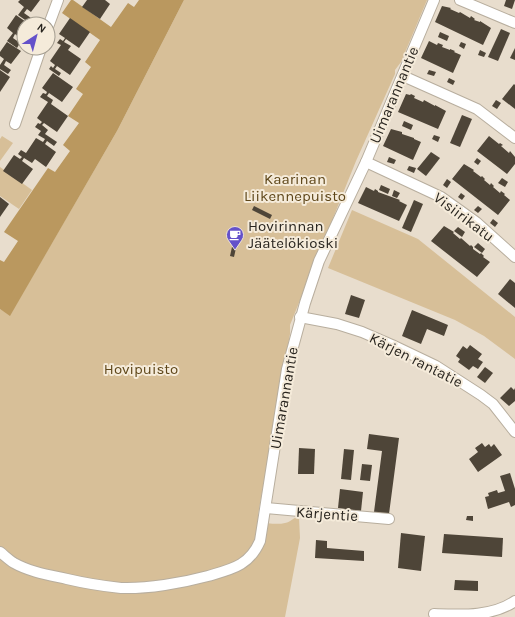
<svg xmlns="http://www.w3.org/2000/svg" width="515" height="617" font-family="Karla,sans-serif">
<rect width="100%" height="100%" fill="#e8ddcd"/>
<g fill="#d7bf98">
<path d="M184,0H427L401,62L395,70V74L356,161L290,325V334L258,515L259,522C267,523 277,525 285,523C291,522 293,517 299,517L300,538L285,617H0V309L10,315L117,131Z"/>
<path d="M2,136L13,143L0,161V139Z"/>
<path d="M0,167L32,190L19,209L0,196Z"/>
<path d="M352,210L418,239L515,317V359L484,336L455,320L328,268Z"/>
</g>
<path fill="#ba985f" d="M71,0H73L111,27L128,3L134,7L139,0H184L117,131L10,316L0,309V260L4,262L18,241L4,232L48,168L55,172L70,151L63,145L79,123L68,116L83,94L76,89L91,67L85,62L100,40L62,13Z"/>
<g fill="#4e4538">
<path d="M20,0H40L31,12L27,9L24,13L31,18L28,22L18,15L24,7L18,2Z"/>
<path d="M87,0H105L110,4L100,19L82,7Z"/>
<path d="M506,0H515L512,9L504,6Z"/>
<path d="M442,6L451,8L450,9L459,13L460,12L470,18L471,16L475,19L474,20L480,22V21L491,28L483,45L435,22Z"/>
<path d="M16,15L29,24H24V32L20,38L15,34L13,38L20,43L17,48L7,41L13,33L7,28Z"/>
<path d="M70,18L90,32L79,48L66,39L64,42L71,46L68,50L81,59L70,75L57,66L55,69L61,73L59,76L49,69L51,66L53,68L55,65L50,61L61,45L57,43L60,39L63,41L65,38L59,34Z"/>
<path d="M501,29L510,33L498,61L488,57Z"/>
<path d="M440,32L449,36L447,41L438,37Z"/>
<path d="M429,41L437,45L438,43L443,45L442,47L450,50V49L455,51L454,52L461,55L453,73L421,58Z"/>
<path d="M7,42L21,51L11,64L6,61L4,65L11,70L8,74L0,69V65L4,59L0,56V52Z"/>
<path d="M461,42L466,44L464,49L459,46Z"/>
<path d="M515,48V60L510,58Z"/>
<path d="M480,50L486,53L484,57L478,55Z"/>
<path d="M0,70L10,77L0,92Z"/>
<path d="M429,70L436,72L434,76L427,74Z"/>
<path d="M53,73L73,87L62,102L49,93L47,96L53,100L51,104L68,116L57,132L44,123L42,125L48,130L45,134L57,142L54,146L47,141L45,144L56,152L46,167L35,159L32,163L24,158L22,161L33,169L22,184L3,171L14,155L20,159L22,157L18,154L21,150L26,153L36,138L43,142L45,139L38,135L41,131L35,127L38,123L40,124L42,122L37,118L48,102L40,97L43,93L46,94L47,92L42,88Z"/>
<path d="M449,78L455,81L453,85L447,82Z"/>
<path d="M514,84L515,85V109L502,99Z"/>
<path d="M406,94L410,95L411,94L415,96L414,98L423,102L424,100L435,106V105L446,111L438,129L398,112Z"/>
<path d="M496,100L501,103L497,109L492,106Z"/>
<path d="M462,115L472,119L460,147L450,143Z"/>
<path d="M404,121L413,125L411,130L402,126Z"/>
<path d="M391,129L402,132V134L414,138V139L421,142L413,160L383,146Z"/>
<path d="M434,135L440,137L438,142L432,139Z"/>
<path d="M489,136L499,144L500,143L503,145L501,146L509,153L510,151L515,157V164L507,174L477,151Z"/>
<path d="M431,152L440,158L426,176L417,169Z"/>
<path d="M389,157L396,160L394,164L387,162Z"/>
<path d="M477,158L481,161L478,165L474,162Z"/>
<path d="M464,164L474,170L473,171L481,177L482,176L485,179L484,180L490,185L491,183L494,186L493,187L500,193L501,191L505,194L504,195L510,200L498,215L452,179Z"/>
<path d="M409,166L416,168L414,173L407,170Z"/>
<path d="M502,178L508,182L505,187L498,183Z"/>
<path d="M447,179L451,182L447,188L443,185Z"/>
<path d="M381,185L390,189L388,194L379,190Z"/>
<path d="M366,187L374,191L375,189L378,191V192L400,200L399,201L407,205L399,221L358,203Z"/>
<path d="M394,190L400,193L397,198L392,196Z"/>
<path d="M461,193L465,196L462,200L458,197Z"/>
<path d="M0,197L9,204L0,217Z"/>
<path d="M414,200L423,204L411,232L402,228Z"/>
<path d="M254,206L272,215L270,219L252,210Z"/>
<path d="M478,206L482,209L478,213L474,210Z"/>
<path d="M493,219L498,223L495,227L490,223Z"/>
<path d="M444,226L454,232L453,233L460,239L461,238L470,246L471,245L473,247V249L480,254L481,253L484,256L483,257L490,262L477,277L431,241Z"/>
<path d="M458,227L465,232L462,237L454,231Z"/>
<path d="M478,243L485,249L482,253L474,247Z"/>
<path d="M232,247L236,248L234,257L230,256Z"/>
<path d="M510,279L515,283V308L498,294Z"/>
<path d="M351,295L365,300L359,318L345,314Z"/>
<path d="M412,310L448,325L444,336L427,329L421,344L402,336Z"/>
<path d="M470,345L482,354L478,359L483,362L478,369L473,366L469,370L458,362L460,359L456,356L463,346L467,349Z"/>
<path d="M485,367L493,373L485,383L477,377Z"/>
<path d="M511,387L514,390L515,388V401L509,406L500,398Z"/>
<path d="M369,434L399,438L389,514L374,512L382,451L367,449Z"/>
<path d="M482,443L485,447L489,444L491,447L494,444L502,455L478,472L469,459L478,452L475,448Z"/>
<path d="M299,448L315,449L314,474H298Z"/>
<path d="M344,449L354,450L351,480L341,479Z"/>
<path d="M362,464L372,465L370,481L360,480Z"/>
<path d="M510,473L515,489V505L511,507L509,502L488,509L485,497L489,496L488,493L497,490L498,493L505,491L500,476Z"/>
<path d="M340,489L363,492L361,511L338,508Z"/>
<path d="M467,516H473V521L466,520Z"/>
<path d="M401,533L425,536L421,571L398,568Z"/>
<path d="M444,534L503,538L502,557L442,553Z"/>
<path d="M316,540L327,541V548L364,551V561L315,558Z"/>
<path d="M455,580L478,581V591L454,590Z"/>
</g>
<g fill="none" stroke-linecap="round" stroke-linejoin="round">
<defs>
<g id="street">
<path d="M460,0L515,23"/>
<path d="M48,27L58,0"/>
<path d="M403,76L477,109L515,138"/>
<path d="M15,124L41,48"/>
<path d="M366,162L441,197L476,222L515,257"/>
<path d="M300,317L337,324L362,332L392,345L436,366L481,395L493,404L515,432"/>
<path d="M266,508L389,519"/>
<path d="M0,552C5,556 9,560 14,563C30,572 49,575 67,579C84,583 102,586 121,588C147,589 182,583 208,576C232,569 249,566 260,541L287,369L305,303L319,261L366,162L434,0"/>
<path d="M434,614C461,615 492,617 515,601"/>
</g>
</defs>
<use href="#street" stroke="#b8ae9e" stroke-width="12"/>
<use href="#street" stroke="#fff" stroke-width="10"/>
</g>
<defs>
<symbol id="cafe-pin" viewBox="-11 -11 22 30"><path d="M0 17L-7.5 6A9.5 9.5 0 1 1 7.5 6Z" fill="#6451ca" stroke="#f5ebda"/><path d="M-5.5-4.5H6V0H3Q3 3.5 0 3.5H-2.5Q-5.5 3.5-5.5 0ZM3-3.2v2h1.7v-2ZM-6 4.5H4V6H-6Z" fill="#fff"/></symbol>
</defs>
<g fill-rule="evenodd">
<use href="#cafe-pin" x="225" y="225" width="20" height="27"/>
</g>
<g text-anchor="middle" stroke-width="4" stroke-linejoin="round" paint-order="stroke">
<g font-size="15" fill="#29251f" stroke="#f5ebda">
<text transform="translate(394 95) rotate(-67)" y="5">Uimarannantie</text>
<text transform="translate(464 217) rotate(37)" y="5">Visiirikatu</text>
<text transform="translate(416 360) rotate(27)" y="5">Kärjen rantatie</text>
<text transform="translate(284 398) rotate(-80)" y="5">Uimarannantie</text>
<text transform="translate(327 514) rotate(4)" y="5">Kärjentie</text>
</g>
<g font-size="15" fill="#5e4619" stroke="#f5ebda">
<text x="295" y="184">Kaarinan<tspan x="295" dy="17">Liikennepuisto</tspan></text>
<text x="141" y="374">Hovipuisto</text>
</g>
<g font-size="15" fill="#29251f" stroke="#f5ebda" text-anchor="start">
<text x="248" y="231">Hovirinnan<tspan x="248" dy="17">Jäätelökioski</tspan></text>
</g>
</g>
<g transform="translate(36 36) rotate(36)"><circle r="19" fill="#f5ebda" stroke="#a39c8f"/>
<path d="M0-3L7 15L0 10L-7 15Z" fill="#6451ca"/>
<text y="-6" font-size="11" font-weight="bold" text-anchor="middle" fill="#29251f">N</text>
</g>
</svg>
